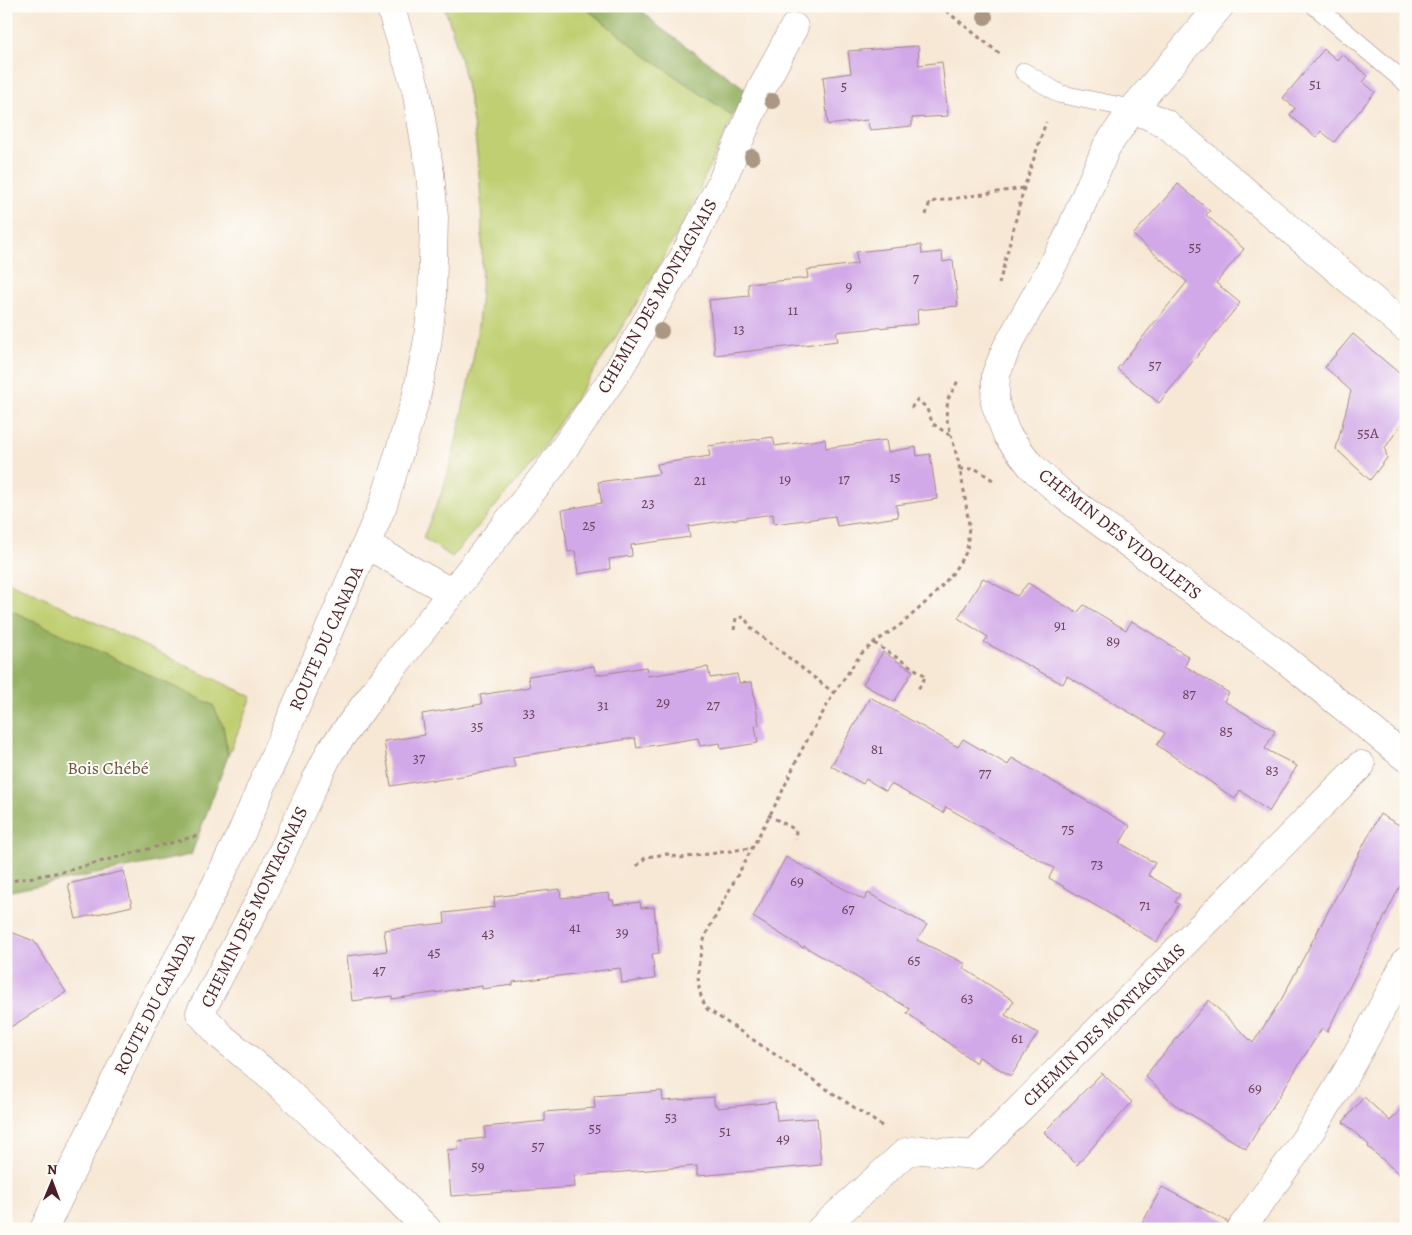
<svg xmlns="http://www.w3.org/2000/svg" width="1412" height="1235" font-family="Alegreya,serif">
<rect width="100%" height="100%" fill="#fdfcf7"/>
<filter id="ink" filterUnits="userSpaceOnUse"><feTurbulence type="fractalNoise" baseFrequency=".02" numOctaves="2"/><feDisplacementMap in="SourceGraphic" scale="10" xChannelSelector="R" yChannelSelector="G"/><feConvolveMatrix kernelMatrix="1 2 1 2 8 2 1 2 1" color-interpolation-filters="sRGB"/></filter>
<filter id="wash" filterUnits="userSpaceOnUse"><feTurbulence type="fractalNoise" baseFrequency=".0096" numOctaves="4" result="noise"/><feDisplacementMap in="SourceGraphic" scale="20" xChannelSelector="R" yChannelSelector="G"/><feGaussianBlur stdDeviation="1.12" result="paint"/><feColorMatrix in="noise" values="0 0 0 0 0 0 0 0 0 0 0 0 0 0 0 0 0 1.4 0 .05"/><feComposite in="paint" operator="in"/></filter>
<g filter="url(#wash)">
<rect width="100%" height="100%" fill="#f7e8d5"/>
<g fill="#bfcf71" stroke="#84774e">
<path d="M444,6H583L646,56L733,116L688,214L646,288L606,353L534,461L452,557L423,538C429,522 436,507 442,492C452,463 458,433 464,403C470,377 475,351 478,325C481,300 482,274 482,249C482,167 472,83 444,6Z"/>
<path d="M6,580L252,697L228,756L223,726L6,608Z"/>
</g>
<g fill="#97b263" stroke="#706847">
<path d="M583,6H638L659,27L747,90L733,116L646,56Z"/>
<path d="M6,608L213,705L223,726L228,756L191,855L6,892Z"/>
</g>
<g id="blocks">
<g fill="#d2a9e8">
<path d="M918,46L919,65L942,62L948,116L912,118V126L870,130L867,120L828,125L823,77L851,73L848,51Z"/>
<path d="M1324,49L1337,60L1342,54L1368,76L1363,82L1375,92L1334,142L1321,131L1316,138L1290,115L1295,108L1283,98Z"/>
<path d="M1178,184L1210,211L1206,215L1244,249L1216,283L1240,303L1159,403L1117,369L1187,282L1133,235Z"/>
<path d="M921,245L922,254L942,252L943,262L953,260L958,306L917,310L918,324L836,332L838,341L715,355L709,300L749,296L748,284L808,278L807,270L857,264L856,252Z"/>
<path d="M1353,334L1406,379V417L1385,448L1387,458L1370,480L1336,449L1351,391L1325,367Z"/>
<path d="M773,437L775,446L825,439L826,448L886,440L888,452L916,447L917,456L930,454L937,499L896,505L898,517L837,526L835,516L774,524L773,514L688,526L690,537L631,545L632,556L609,559L610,569L578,574L575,551L568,552L562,510L602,503L598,482L659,474L657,464L710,456L708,446Z"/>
<path d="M983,578L1017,596L1028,583L1077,613L1084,605L1126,630L1132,621L1189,657L1185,666L1229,693L1224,701L1275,731L1265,749L1297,766L1269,812L1240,790L1235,799L1157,745L1165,733L1067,676L1063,684L984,642L988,637L958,618Z"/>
<path d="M883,652L913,671L894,702L863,684Z"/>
<path d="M594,666L596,675L646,667L648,676L708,667L710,678L737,674L739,683L752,682L759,725L755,726L758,743L721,749L720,743L700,746L698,738L637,748L635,738L513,757L515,767L432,781V779L391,786L384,741L425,735L422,714L482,704L480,695L530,687L528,676Z"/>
<path d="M870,697L958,747L963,739L1008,765L1012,758L1130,826L1120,843L1155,863L1148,875L1180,894L1175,902L1179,904L1157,942L1049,878L1054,868L946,807L943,813L891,784L886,791L866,779L863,784L831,766Z"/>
<path d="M1380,814L1406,829V874L1327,1032L1322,1028L1246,1149L1174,1104L1145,1076L1209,1000L1253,1043L1281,1000Z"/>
<path d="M786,857L864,900L868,893L927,925L917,940L966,964L963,968L1014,1001L1005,1015L1038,1033L1011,1076L979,1057L976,1063L907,1013L910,1009L804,946L803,948L753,917Z"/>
<path d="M124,871L132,906L76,919L68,884Z"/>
<path d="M560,889L561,898L609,893L610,900H613L614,905L640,902L641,908L654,907L659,953L652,954L655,979L622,983L620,968L513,982V985L482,989V986L392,999V996L352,1001L347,956L387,951L384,930L445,923L444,913L495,907L494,897Z"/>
<path d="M6,930L34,941L66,992L6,1030Z"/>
<path d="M1102,1073L1132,1102L1077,1165L1044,1132Z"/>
<path d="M662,1091L663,1101L714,1097V1105H717V1108L775,1102L777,1121L817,1118L821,1165L697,1176V1166L574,1176L575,1187L451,1196L447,1150L459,1149L458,1141L485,1138V1127L545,1121V1112L595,1108L594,1096Z"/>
<path d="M1364,1097L1390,1121L1406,1104V1180L1368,1147L1369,1145L1343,1122Z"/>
<path d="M1162,1187L1228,1222L1227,1229H1139Z"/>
</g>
</g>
</g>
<g filter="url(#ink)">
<use href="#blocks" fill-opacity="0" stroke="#a08480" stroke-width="1"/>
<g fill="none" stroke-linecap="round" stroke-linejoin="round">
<defs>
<g id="lane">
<path d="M1315,6L1406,83"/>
<path d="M1024,72L1060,94L1133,109"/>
</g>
<g id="street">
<path d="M1220,6L1133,109L1107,146L1066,241L1006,349L996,374L995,403L1007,435L1031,466L1062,494L1281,656L1406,758"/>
<path d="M1133,109L1165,123L1406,328"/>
<path d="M367,545L452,593"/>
<path d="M1242,1227C1268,1192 1295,1156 1319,1118C1351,1068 1379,1015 1406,961"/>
<path d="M427,1229L343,1144L278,1083L222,1037L200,1013L262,896L315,782L330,752L390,671L551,467L619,369L683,258L722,181L761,90L794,27"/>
<path d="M821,1229L906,1152L921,1150L974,1155L1361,765"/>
</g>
<path id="secondary" d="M44,1229L151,1005L188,941L241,834L383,505L416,398L427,345L432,303L434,217L430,173L416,89L390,6"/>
</defs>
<use href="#lane" stroke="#a08480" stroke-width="19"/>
<use href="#street" stroke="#a08480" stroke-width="29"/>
<use href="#secondary" stroke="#a08480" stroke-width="29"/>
<g stroke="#a08480" stroke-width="3" stroke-dasharray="4 4" stroke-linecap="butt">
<path d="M940,6L1000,54"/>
<path d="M926,215L930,202L1024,188"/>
<path d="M999,284L1024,188L1046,122"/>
<path d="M911,408L917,400L926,407L933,424L951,436"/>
<path d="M960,469H976L996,482"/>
<path d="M734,630L736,618L744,617L752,629L834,693"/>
<path d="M874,643L926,676L917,691"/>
<path d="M768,815L796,830L795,839"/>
<path d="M637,866L646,857L667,854L680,858L751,848"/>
<path d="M6,882L66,871L200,835"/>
<path d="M882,1126L707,1009C693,986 698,958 706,934L780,796L801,751L834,693L861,654L874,643L903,623L934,595L952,574L967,551L969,525L964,491L958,460L946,417L948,399L959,379"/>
</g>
<use href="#lane" stroke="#fff" stroke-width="18"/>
<use href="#street" stroke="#fff" stroke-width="28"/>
<use href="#secondary" stroke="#fff" stroke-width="28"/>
</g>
<g fill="#ab9783">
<circle cx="985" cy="17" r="8"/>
<circle cx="772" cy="101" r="8"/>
<circle cx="752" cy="157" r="8"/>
<circle cx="661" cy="331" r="8"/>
</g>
</g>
<g text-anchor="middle" stroke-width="4" stroke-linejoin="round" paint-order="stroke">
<g font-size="15" fill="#6c425a">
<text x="1315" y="89">51</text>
<text x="844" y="91">5</text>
<text x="1195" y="252">55</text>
<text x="916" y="283">7</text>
<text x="849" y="291">9</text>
<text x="793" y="315">11</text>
<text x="739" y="334">13</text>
<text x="1155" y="370">57</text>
<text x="1368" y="438">55A</text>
<text x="895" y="482">15</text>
<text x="785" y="484">19</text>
<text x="844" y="484">17</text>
<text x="700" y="485">21</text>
<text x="648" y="508">23</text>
<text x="589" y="530">25</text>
<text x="1060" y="630">91</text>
<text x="1113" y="646">89</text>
<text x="1189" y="699">87</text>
<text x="663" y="707">29</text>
<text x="603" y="710">31</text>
<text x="713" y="710">27</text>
<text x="529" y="718">33</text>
<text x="477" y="731">35</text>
<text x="1226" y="736">85</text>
<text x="877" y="754">81</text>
<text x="419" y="763">37</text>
<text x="1272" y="775">83</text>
<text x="985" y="778">77</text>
<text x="1068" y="834">75</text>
<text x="1097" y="869">73</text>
<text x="797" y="886">69</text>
<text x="1145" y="910">71</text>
<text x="848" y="914">67</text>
<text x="575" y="932">41</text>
<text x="622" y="937">39</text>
<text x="488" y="938">43</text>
<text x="434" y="957">45</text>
<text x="914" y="965">65</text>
<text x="379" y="975">47</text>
<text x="967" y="1003">63</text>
<text x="1017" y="1043">61</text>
<text x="1255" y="1093">69</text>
<text x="671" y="1122">53</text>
<text x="595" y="1133">55</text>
<text x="725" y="1136">51</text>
<text x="783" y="1143">49</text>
<text x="538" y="1151">57</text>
<text x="478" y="1171">59</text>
</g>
<g font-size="18" fill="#4a1f2b" stroke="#fdfcf7">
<text transform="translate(657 296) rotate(-60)" y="6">CHEMIN DES MONTAGNAIS</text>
<text transform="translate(1120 534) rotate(38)" y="6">CHEMIN DES VIDOLLETS</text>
<text transform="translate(326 638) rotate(-66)" y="6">ROUTE DU CANADA</text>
<text transform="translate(254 907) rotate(-64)" y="6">CHEMIN DES MONTAGNAIS</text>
<text transform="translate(154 1004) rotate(-63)" y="6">ROUTE DU CANADA</text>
<text transform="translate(1104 1025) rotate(-45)" y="6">CHEMIN DES MONTAGNAIS</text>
</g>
<g font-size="18" fill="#6d5440" stroke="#fdfcf7">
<text x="108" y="774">Bois Chébé</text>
</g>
</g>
<rect width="1412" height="1235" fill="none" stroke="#fdfcf7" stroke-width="25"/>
<g transform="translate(52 1182) rotate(1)" stroke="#fdfcf7" stroke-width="4" paint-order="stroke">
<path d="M0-4L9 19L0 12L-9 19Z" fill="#4a1f2b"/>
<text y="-8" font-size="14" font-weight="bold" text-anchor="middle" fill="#4a1f2b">N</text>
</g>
</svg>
